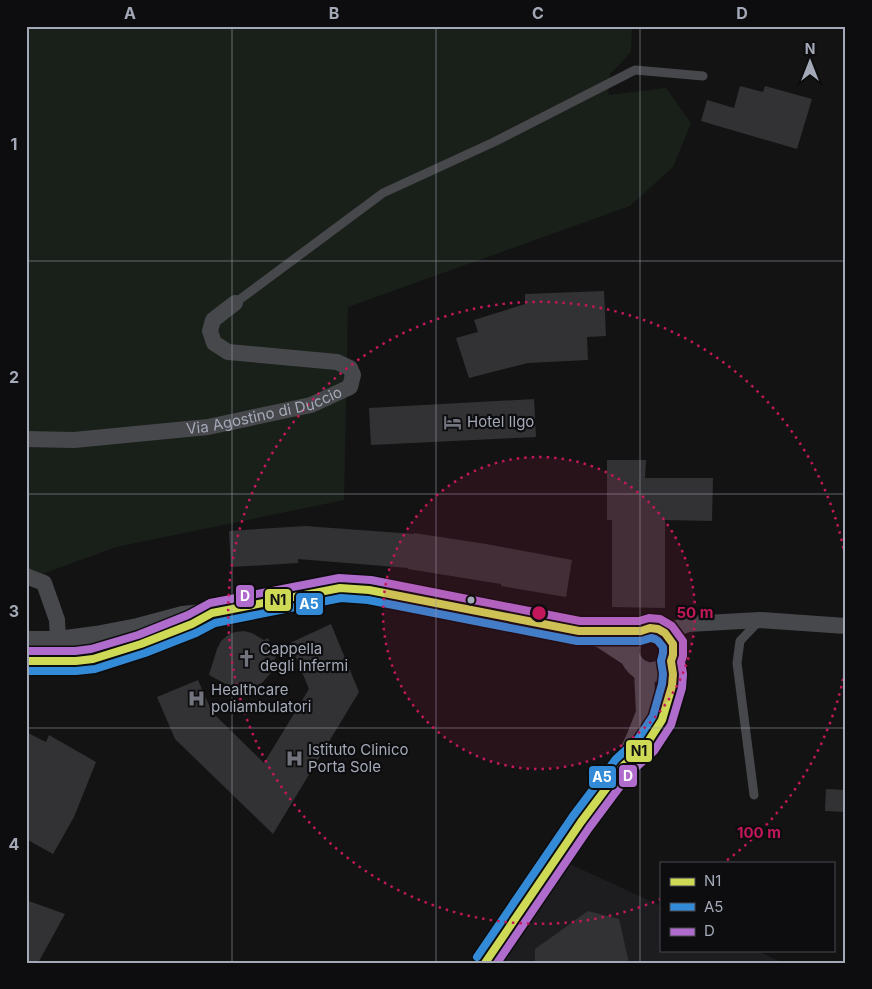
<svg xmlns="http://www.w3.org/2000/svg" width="872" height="989" font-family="Inter,sans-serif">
<rect width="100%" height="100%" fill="#131313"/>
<path fill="#1d1d1f" d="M557,858L661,906V950H756L783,963H484Z"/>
<path fill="#19201a" d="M26,26H632L631,52L610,74L608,95L666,88L691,123L673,167L630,206L348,307L344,500L116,547L26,580Z"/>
<g fill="#323234">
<path d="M740,86L763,92L765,86L812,99L797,149L701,121L707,100L734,108Z"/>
<path d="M604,291L606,336L587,337L588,360L528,363L469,378L456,338L478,332L474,320L525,304V294Z"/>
<path d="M534,399L536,437L371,445L369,408Z"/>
<path d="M607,460H646L645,478H713L712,521L665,520V608L612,607V520H607Z"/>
<path d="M305,526L414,534V533L486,544L572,560L566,597L501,586V584L408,569V568L298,559V563L231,567L229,531Z"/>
<path d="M331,624L359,692L273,834L175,739L157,697L198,680L212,712L264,763L309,689L290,643Z"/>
<path d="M244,631L252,633L264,640L268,638L276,656L270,674L262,683L252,688L243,690L233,688L209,675L217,649L221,641L228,635L235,632Z"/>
<path d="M26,732L46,742L49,735L96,762L74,817L53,854L26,839Z"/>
<path d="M826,789L846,790V812L825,811Z"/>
<path d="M26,900L65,914L38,963H26Z"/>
<path d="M588,911L619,919L629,963H535V949Z"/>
</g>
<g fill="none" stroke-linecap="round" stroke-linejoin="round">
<g stroke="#47484c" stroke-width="9">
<path d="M235,303L383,193L494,142L635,70L703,76"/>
<path d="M754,795L737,663L740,641L759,621"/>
</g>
<g stroke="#47484c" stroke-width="16">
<path id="s1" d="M26,439L74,440L208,427L311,405L350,387L353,375L350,368L337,362L228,352L214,343L210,331L213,320L235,303"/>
<path d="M26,576L44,583L57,620L58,641"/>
<path d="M665,633L688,624L760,620L846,626"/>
</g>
<g stroke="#47484c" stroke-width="20">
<path d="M589,631C601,631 613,631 624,631C629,631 635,632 640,631C644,630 647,628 651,628C655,628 659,629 662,631C669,635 673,643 673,651C673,657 670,664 665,667C640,686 613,648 641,631"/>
<path d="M26,641H58L96,636L138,628L183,616L212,613L340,588L369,590L579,631L601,638L630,657"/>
<path d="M26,661H76L93,659L141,644L186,626"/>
<path d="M635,755C661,732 676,695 671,661"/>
<path d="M485,963L509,929L581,822L623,766L636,738L646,713L644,671"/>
</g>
<defs>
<path id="bus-1" d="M26,661H76L93,659L141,644L192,624L212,613L340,588L369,590L579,631H641L650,628L658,629L665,633L673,644V655L671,661L673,674L672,686L662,720L646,745L623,766L581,822L485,963"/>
<path id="bus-2" d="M26,671H76L95,669L145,653L196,633L215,623L341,598L368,600L577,641H641L651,638L655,639L658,641L663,647V653L661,661L663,674L662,684L653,716L638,739L616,759L573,816L477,957"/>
<path id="bus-3" d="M26,651H75L91,649L138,635L188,615L210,603L339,578L371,580L580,621H639L649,618L660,619L672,626L683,641V656L681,662L683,674L682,688L671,725L654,751L630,773L589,828L497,963"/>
</defs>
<use href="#bus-1" stroke="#0d0d0f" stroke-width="11"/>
<use href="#bus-2" stroke="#0d0d0f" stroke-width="11"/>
<use href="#bus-3" stroke="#0d0d0f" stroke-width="11"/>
<use href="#bus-1" stroke="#ced956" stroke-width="8"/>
<use href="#bus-2" stroke="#338bd7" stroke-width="8"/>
<use href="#bus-3" stroke="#b06ccc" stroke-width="8"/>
</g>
<path fill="none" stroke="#a3a9b6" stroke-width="1" stroke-opacity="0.55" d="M232,26V963M436,26V963M640,26V963M26,261H846M26,494H846M26,728H846"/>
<circle cx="539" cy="613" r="156" fill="#c2185b" fill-opacity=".12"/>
<g fill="none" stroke="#c2185b" stroke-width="2.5" stroke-dasharray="2.5 5">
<circle cx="539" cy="613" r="156"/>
<path d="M846 664A311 311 0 0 1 726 861M661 899A311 311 0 1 1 846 562"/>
</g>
<defs>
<symbol id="hotel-bare" viewBox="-9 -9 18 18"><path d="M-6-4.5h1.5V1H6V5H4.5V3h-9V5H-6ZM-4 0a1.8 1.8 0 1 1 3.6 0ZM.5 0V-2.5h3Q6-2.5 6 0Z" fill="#71747d" stroke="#0d0d0f" stroke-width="2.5" paint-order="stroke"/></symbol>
<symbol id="church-bare" viewBox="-9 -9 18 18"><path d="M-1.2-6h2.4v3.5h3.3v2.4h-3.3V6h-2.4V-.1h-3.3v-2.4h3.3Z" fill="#71747d" stroke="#0d0d0f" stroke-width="2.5" paint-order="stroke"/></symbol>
<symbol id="hospital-bare" viewBox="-9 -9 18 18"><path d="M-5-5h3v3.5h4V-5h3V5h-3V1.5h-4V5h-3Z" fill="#71747d" stroke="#0d0d0f" stroke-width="2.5" paint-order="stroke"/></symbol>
</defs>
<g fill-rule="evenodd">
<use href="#hotel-bare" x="440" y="410" width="25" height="25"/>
<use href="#church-bare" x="234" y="646" width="25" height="25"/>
<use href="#hospital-bare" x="184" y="686" width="25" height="25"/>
<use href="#hospital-bare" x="282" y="746" width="25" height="25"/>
</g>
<circle fill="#a3a9b6" stroke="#0d0d0f" stroke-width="2" cx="471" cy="600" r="4.5"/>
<g text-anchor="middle" stroke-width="4.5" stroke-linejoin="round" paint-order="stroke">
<g font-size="15" fill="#a3a9b6" stroke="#0d0d0f">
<text dy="5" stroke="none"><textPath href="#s1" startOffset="241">Via Agostino di Duccio</textPath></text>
</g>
<g font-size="15" fill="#a3a9b6" stroke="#0d0d0f" text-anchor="start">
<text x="467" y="427">Hotel Ilgo</text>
<text x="260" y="654">Cappella<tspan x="260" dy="17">degli Infermi</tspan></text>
<text x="211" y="695">Healthcare<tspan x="211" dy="17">poliambulatori</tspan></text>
<text x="308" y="755">Istituto Clinico<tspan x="308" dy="17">Porta Sole</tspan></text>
</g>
</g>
<circle cx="539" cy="613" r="8" fill="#c2185b" stroke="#0d0d0f" stroke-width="2.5"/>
<g font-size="15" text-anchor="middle" font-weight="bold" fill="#c2185b" stroke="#0d0d0f" stroke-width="4.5" stroke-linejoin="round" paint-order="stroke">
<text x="695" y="618">50 m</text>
<text x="759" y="838">100 m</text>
</g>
<g stroke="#0d0d0f" stroke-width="2">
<rect x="235" y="584" width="20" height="24" rx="5" fill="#b06ccc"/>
<rect x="264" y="588" width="28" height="24" rx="5" fill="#ced956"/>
<rect x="295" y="592" width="29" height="24" rx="5" fill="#338bd7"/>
<rect x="625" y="739" width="28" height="24" rx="5" fill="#ced956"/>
<rect x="618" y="764" width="20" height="24" rx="5" fill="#b06ccc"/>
<rect x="588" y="765" width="29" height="24" rx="5" fill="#338bd7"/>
</g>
<g font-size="14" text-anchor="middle" font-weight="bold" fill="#fff">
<text x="245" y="601">D</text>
<text x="309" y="609">A5</text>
<text x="628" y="781">D</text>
<text x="602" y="782">A5</text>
</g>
<g font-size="14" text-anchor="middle" font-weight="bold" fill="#111">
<text x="278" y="605">N1</text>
<text x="639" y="756">N1</text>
</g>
<rect width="872" height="989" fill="none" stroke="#0d0d0f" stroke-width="55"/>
<rect x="660" y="862" width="175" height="90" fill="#0d0d0f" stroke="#494b52"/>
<rect x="670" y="878" width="25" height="8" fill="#ced956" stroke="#494b52"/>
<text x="704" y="886" font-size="15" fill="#a3a9b6">N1</text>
<rect x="670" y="903" width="25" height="8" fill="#338bd7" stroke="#494b52"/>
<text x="704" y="912" font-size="15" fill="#a3a9b6">A5</text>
<rect x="670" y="928" width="25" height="8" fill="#b06ccc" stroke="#494b52"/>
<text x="704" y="936" font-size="15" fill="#a3a9b6">D</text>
<g transform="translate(810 62)" stroke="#0d0d0f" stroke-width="4" paint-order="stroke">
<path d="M0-4L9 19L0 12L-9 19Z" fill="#a3a9b6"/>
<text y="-8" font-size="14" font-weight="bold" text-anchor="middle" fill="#a3a9b6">N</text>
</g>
<rect x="28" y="28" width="816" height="934" fill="none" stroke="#a3a9b6" stroke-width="2"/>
<g font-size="16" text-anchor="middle" font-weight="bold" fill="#a3a9b6">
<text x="130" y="19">A</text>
<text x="334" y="19">B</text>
<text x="538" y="19">C</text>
<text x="742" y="19">D</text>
<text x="14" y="150">1</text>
<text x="14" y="383">2</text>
<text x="14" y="617">3</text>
<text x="14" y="850">4</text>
</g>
</svg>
